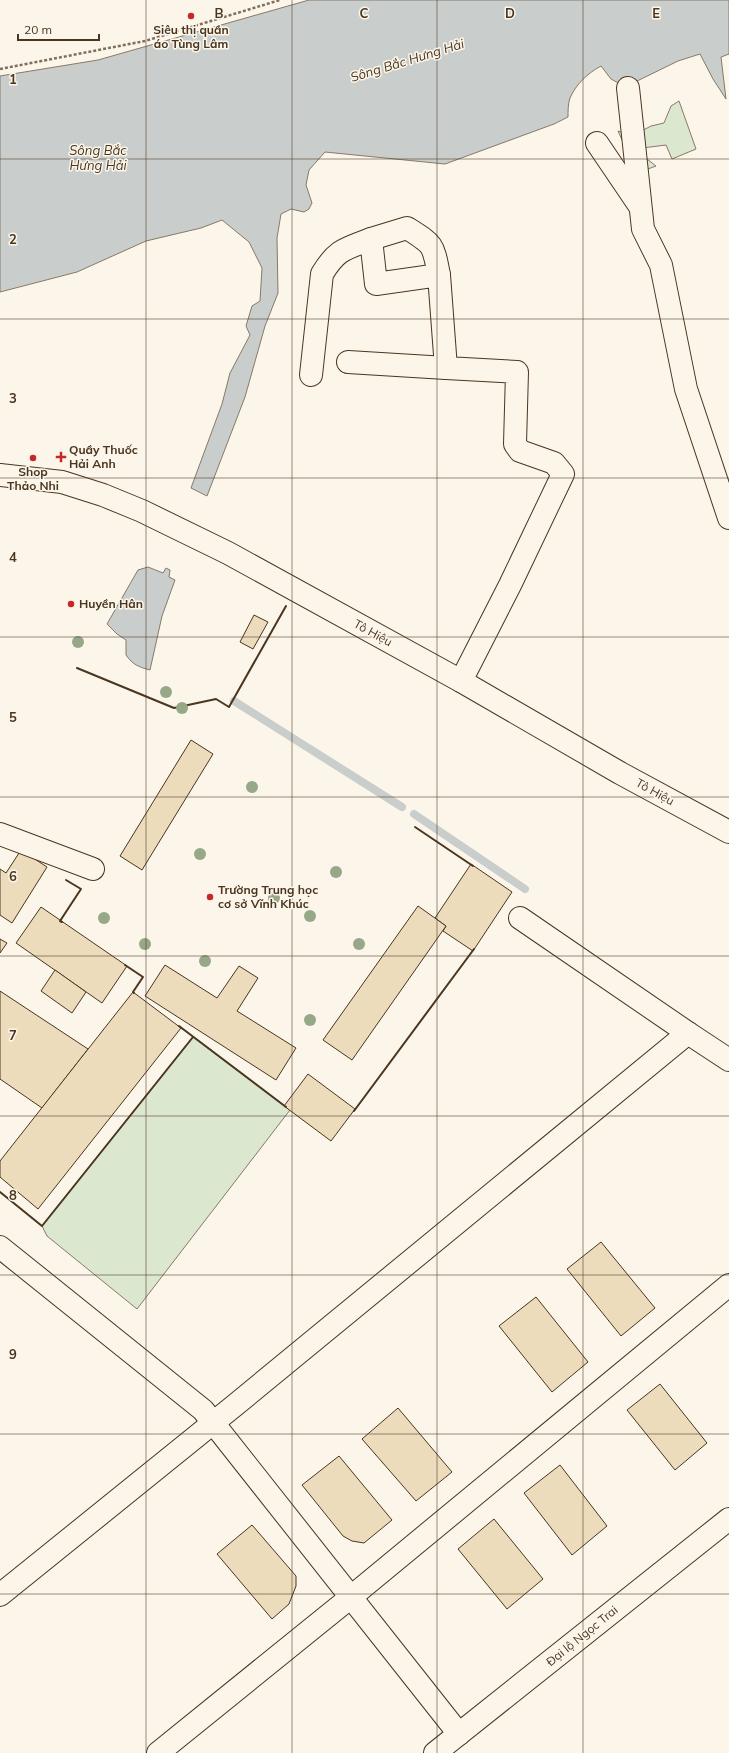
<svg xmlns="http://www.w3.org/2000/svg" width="729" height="1753" font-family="Mulish,sans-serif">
<rect width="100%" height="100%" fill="#fbf6e9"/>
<g fill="#dce7d0" stroke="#887966">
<path d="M679,101L696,149L672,159L666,145L634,149L656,166L637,173L618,131L632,136L651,126L664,123L671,106Z"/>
<path d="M193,1037L290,1110L137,1309L47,1236L42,1226Z"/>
</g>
<g fill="#c9cecd" stroke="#887966">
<path d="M309,0H729V54L721,57L726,99L713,79L700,54L678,61L631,84L622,85L611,79L601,66C588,73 576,84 570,98C568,103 568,111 568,117L554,124L445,164L325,152L309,170L306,185L312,203L309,209L304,212L291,209L281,214L277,238L278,293L265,326L245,397L207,496L191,488L222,404L230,373L250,335L246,326L252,306L260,301L262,268L249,242L222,220L201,228L146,241L77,272L0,292V76L98,60Z"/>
<path d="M148,567L163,573L166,568L170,570L169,577L175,580L162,616L150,670C139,667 133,665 126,655V640L117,634L107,624L138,570Z"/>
</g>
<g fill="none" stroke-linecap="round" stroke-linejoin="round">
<g stroke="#c9cecd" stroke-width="8">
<path d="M234,701L402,807"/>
<path d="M414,814L525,889"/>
</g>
</g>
<g fill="#ecdcbc" stroke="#4a3520">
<path d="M254,615L268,622L253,649L240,642Z"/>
<path d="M191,740L213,754L142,870L120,856Z"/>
<path d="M21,850L47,867L12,923L0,915V869L6,873Z"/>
<path d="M471,864L512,892L473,951L443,931L446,926L435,918Z"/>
<path d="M418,906L446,926L352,1060L323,1040Z"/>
<path d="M41,907L127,966L102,1003L16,943Z"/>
<path d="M0,939L7,943L0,953Z"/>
<path d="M165,965L217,998L239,966L258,978L237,1011L296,1048L276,1080L145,996Z"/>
<path d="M55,970L86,992L72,1013L41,991Z"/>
<path d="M0,991L88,1049L42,1108L0,1079Z"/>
<path d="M133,992L181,1028L38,1209L0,1177V1161Z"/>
<path d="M308,1074L355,1109L331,1141L284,1106Z"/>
<path d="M601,1242L655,1308L621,1336L567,1269Z"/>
<path d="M536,1297L588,1362L552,1392L499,1326Z"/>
<path d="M660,1384L707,1443L675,1470L627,1410Z"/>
<path d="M398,1408L452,1472L416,1501L362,1439Z"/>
<path d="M339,1456L392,1520L364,1543L352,1541L343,1536L302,1485Z"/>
<path d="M560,1465L607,1526L572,1555L524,1493Z"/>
<path d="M494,1519L543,1579L507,1609L458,1549Z"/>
<path d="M252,1525L296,1576V1586L289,1604L272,1619L217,1554Z"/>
</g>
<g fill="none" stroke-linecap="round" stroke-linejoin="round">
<defs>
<g id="street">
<path d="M628,88L643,229L661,265L686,389L729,518"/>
<path d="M597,143L639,205"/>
<path d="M371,239L407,228C434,245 433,244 439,275"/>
<path d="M348,362L446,368"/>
<path d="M311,375L322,274C337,249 345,249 371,239L376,284L439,275L446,368L517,372L515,444L520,451L554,463L563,474L510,585L461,681"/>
<path d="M0,834L93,869"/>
<path d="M520,918L688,1033"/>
<path d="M0,1247L203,1410L459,1734"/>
<path d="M0,1595L234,1406L688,1033L729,1060"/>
<path d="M158,1753L351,1597L729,1285"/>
<path d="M435,1753L729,1519"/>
</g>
<path id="secondary" d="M0,475L62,482L103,495L142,511L228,553L461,681L620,773L729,832"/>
</defs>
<use href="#street" stroke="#4a3520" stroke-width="24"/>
<use href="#secondary" stroke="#4a3520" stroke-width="24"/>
<path stroke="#7f6f5c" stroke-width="2.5" stroke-dasharray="3 2" stroke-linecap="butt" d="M0,69L145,41L280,0"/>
<use href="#street" stroke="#fbf6e9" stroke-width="22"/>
<use href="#secondary" stroke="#fbf6e9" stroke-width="22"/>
<g stroke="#4a3520" stroke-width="2">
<path d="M77,668L174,708L216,699L229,707L286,606"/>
<path d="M415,827L473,866"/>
<path d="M62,922L60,921L81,889L66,880"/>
<path d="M125,965L143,977L133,992L134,993"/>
<path d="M179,1026L286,1107"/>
<path d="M354,1111L474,949"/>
<path d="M0,1192L42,1226L193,1037"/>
</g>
</g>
<g fill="#96a887">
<circle cx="78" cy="642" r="6"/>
<circle cx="166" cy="692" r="6"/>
<circle cx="182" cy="708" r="6"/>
<circle cx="252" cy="787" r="6"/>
<circle cx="200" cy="854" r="6"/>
<circle cx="336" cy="872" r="6"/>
<circle cx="274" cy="898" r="6"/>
<circle cx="310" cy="916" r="6"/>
<circle cx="104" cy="918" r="6"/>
<circle cx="145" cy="944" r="6"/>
<circle cx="359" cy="944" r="6"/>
<circle cx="205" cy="961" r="6"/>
<circle cx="310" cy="1020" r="6"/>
</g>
<path fill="none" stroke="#4a3520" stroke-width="1" stroke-opacity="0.55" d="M146,0V1753M292,0V1753M437,0V1753M583,0V1753M0,159H729M0,319H729M0,478H729M0,637H729M0,797H729M0,956H729M0,1116H729M0,1275H729M0,1434H729M0,1594H729"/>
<g fill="#c62828" stroke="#fbf6e9" stroke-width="1.5">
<circle cx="191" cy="16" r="4"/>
<path d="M59 451h4v4h4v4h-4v4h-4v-4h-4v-4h4z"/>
<circle cx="33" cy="458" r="4"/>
<circle cx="71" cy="604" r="4"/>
<circle cx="210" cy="897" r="4"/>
</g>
<g text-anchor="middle" stroke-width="3" stroke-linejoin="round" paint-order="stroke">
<g font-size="12" font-weight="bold" fill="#4a3520" stroke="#fbf6e9" text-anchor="start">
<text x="191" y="34" text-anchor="middle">Siêu thị quần<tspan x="191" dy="14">áo Tùng Lâm</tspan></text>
<text x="69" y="454">Quầy Thuốc<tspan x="69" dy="14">Hải Anh</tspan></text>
<text x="33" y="476" text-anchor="middle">Shop<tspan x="33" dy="14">Thảo Nhi</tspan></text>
<text x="79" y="608">Huyền Hân</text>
<text x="218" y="894">Trường Trung học<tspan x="218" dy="14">cơ sở Vĩnh Khúc</tspan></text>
</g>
<g font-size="12" fill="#4a3520" stroke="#fbf6e9">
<text transform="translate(373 633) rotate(29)" y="4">Tô Hiệu</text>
<text transform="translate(655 792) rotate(29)" y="4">Tô Hiệu</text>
<text transform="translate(582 1636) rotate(-39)" y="4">Đại lộ Ngọc Trai</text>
</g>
<g font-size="13" font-style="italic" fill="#4a3520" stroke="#fbf6e9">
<text transform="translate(407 60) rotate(-17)" y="5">Sông Bắc Hưng Hải</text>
<text x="98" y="155">Sông Bắc<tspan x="98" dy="15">Hưng Hải</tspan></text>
</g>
</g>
<g font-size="13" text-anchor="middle" font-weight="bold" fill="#4a3520" stroke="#fbf6e9" stroke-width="3" stroke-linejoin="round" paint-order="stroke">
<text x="219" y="18">B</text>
<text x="364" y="18">C</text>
<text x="510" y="18">D</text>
<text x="656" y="18">E</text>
<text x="13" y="84">1</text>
<text x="13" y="244">2</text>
<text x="13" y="403">3</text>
<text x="13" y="562">4</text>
<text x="13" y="722">5</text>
<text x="13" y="881">6</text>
<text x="13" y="1040">7</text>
<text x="13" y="1200">8</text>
<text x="13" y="1359">9</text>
</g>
<path d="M18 34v6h81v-6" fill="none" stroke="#4a3520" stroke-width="2"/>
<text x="24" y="34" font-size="12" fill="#4a3520" stroke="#fbf6e9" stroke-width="3" paint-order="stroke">20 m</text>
</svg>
